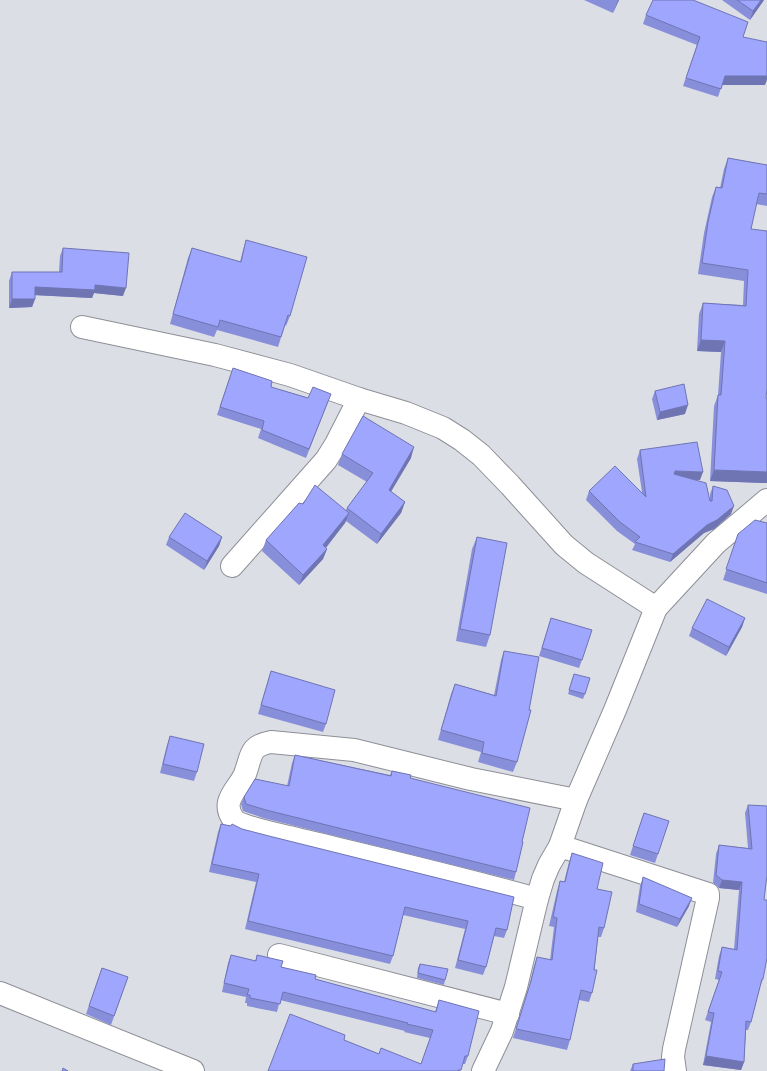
<svg xmlns="http://www.w3.org/2000/svg" width="767" height="1071" font-family="Literata,serif">
<rect width="100%" height="100%" fill="#dcdee6"/>
<g fill="none" stroke-linecap="round" stroke-linejoin="round">
<defs>
<g id="minor">
<path d="M82,327L215,355L290,375L359,399L406,413L443,428L462,440L481,455L510,485L564,545L586,563L656,608"/>
<path d="M232,566L326,460L336,444L359,399"/>
<path d="M560,846L708,894V898L674,1049L673,1057L675,1071"/>
<path d="M537,899C455,876 372,857 289,837C280,835 239,826 234,820C219,801 239,789 245,774C252,755 249,746 271,742L354,750L471,779L576,800"/>
<path d="M279,955L508,1014"/>
<path d="M0,993L193,1071"/>
<path d="M483,1071L502,1031L516,987L537,899L543,879L549,865L560,846L576,800L615,710L656,608L716,543L767,500"/>
</g>
</defs>
<use href="#minor" stroke="#8e8f97" stroke-width="24"/>
<use href="#minor" stroke="#fff" stroke-width="22"/>
</g>
<g fill="#888fda">
<path d="M584,0H619L613,13Z"/>
<path d="M722,0H764L750,20Z"/>
<path d="M646,15L743,37L765,85H722L718,97L683,86L697,45L643,24Z"/>
<path d="M728,158L767,165V206L756,204L751,229L766,398H767V483L710,481L714,406L718,395L721,352L697,351L699,314L703,303L743,305L744,281L698,274L704,233L712,197L716,187L720,188L724,169Z"/>
<path d="M246,240L290,316L286,326L285,325L278,347L217,330L214,337L170,324L188,258L192,248L240,262L243,250Z"/>
<path d="M63,248L123,296L94,293L92,298L35,295V299L32,307L9,308V281L12,272H59L60,256Z"/>
<path d="M230,376L271,387L308,398L328,402L306,458L258,438L261,429L217,415Z"/>
<path d="M655,391L685,414L657,420L652,399Z"/>
<path d="M640,450L700,480H695L710,500V494L713,486L731,514L714,529L704,533L670,562L632,550L635,544L617,531L586,500L589,491L642,492L637,459Z"/>
<path d="M342,454L411,458L391,492L405,502L401,513L377,544L346,521L345,523L326,548L327,549L323,559L299,585L262,551L266,540L303,504L346,510L347,508L367,482L338,465Z"/>
<path d="M767,523V594L723,580L738,534Z"/>
<path d="M169,537H222L219,546L204,570L166,545Z"/>
<path d="M477,537L490,635L486,647L456,641L472,549Z"/>
<path d="M551,618L582,660L579,668L539,656Z"/>
<path d="M745,618L742,627L726,656L689,636L692,628Z"/>
<path d="M504,651L517,762L513,772L478,762L481,752L438,740L451,694L455,684L494,695L501,660Z"/>
<path d="M271,671L326,724L323,732L258,714Z"/>
<path d="M574,674L585,694L583,699L568,694Z"/>
<path d="M170,736L197,772L194,781L160,773L167,745Z"/>
<path d="M295,755L390,775L392,771L410,778L522,842L516,872L514,880L263,818L243,811L241,804L244,797L287,786L292,763Z"/>
<path d="M748,805L764,900L763,979L760,987L751,1022L748,1030H746L744,1062L741,1070L703,1065L711,1022L705,1020L719,980L715,979L719,956L722,947L734,949L739,890L719,888L713,883L716,854L719,845L748,848L745,813Z"/>
<path d="M644,813L658,854L655,863L630,855Z"/>
<path d="M221,824L242,829L507,930L504,938L494,936L486,967L483,975L455,968L465,929L403,915L393,956L390,964L245,929L256,882L209,872L218,832Z"/>
<path d="M572,853L597,889L604,928L601,937H598L592,993L589,1002L579,1000L570,1040L567,1050L513,1038L528,991L534,966L537,957L550,960L554,927L549,926L557,891L560,881L564,882L569,862Z"/>
<path d="M643,877L689,906L677,927L636,912L640,886Z"/>
<path d="M231,955L255,961L257,955L281,967L315,979L435,1012L439,1000L468,1056L465,1064H462L460,1071H268L344,1040L379,1054L421,1064L430,1038L404,1032L405,1031L280,1000L277,1012L247,1006V1003H245L246,997L222,992L228,963Z"/>
<path d="M420,964L445,980L444,985L417,978L418,968Z"/>
<path d="M102,968L128,977L111,1025L86,1014Z"/>
<path d="M633,1064V1071H630Z"/>
</g>
<g fill="#6f74b2">
<path d="M618,0H619L613,13Z"/>
<path d="M761,0H764L750,20L753,11Z"/>
<path d="M725,76H767V80L765,85H722Z"/>
<path d="M95,285L126,288L123,296L94,293L92,298L32,295L35,287Z"/>
<path d="M12,299H35L32,307L9,308Z"/>
<path d="M701,340L725,341L721,352L697,351Z"/>
<path d="M688,405L685,414L657,420L660,412Z"/>
<path d="M414,447L411,458L385,501L389,490Z"/>
<path d="M714,470L767,472V483L710,481Z"/>
<path d="M675,471L703,472L700,480L672,479Z"/>
<path d="M405,502L401,513L377,544L381,534Z"/>
<path d="M734,506L731,514L714,529L704,533L670,562L673,554L707,525Z"/>
<path d="M349,513L345,523L319,556L323,545Z"/>
<path d="M222,537L219,546L204,570L207,561Z"/>
<path d="M327,549L323,559L299,585L303,575Z"/>
<path d="M745,618L742,627L726,656L729,647Z"/>
<path d="M722,880L742,882L739,890L719,888Z"/>
<path d="M692,898L689,906L677,927L680,919Z"/>
<path d="M706,1056L744,1062L741,1070L703,1065Z"/>
</g>
<g fill="#9ea6fe" stroke="#6f74b2">
<path d="M653,0H693L748,22L743,37L767,42V76H725L721,89L686,78L700,37L646,15Z"/>
<path d="M737,0H761L753,11Z"/>
<path d="M728,158L767,165V194L759,193L751,229L767,231V388L766,398H767V472L714,470L718,395H721L725,341L701,340L703,303L746,306L748,270L702,263L708,222L716,187L722,188Z"/>
<path d="M246,240L307,257L290,316L288,315L281,337L220,320L218,327L173,314L192,248L241,262Z"/>
<path d="M63,248L129,253L126,288L95,285V290L35,287V299H12V272H62Z"/>
<path d="M233,368L272,381L271,387L308,398L313,387L331,394L309,449L262,430L264,421L220,407Z"/>
<path d="M684,384L688,405L660,412L655,391Z"/>
<path d="M363,416L414,447L389,490L405,502L381,534L347,508L373,473L342,454Z"/>
<path d="M697,442L703,472L675,471L674,474L706,483L710,501H712L713,486L727,490L734,506L717,520L707,525L673,554L635,542L640,537L620,522L589,491L615,466L646,497L640,450Z"/>
<path d="M315,485L349,513L323,545L327,549L303,575L266,540L299,503L303,504Z"/>
<path d="M185,513L222,537L207,561L169,537Z"/>
<path d="M755,520L767,523V583L726,569L738,534Z"/>
<path d="M477,537L507,543L490,635L460,629Z"/>
<path d="M707,599L745,618L729,647L692,628Z"/>
<path d="M551,618L592,630L582,660L542,648Z"/>
<path d="M504,651L539,657L529,710H531L517,762L482,753L484,742L441,730L455,684L496,696Z"/>
<path d="M271,671L335,690L326,724L261,705Z"/>
<path d="M574,674L590,678L585,694L569,690Z"/>
<path d="M170,736L204,744L197,772L163,764Z"/>
<path d="M295,755L391,776L392,771L411,775L410,778L530,808L522,842H523L516,872L266,810L246,804L244,797L255,779L289,786Z"/>
<path d="M748,805L767,806V875L764,900H767V958L763,979H762L751,1022L746,1021L744,1062L706,1056L714,1013L708,1012L722,972L718,971L722,947L737,950L742,882L722,880L716,875L719,845L752,849Z"/>
<path d="M644,813L669,821L658,854L633,846Z"/>
<path d="M221,824L231,826L232,824L242,829L269,836L514,897L507,930L496,928L486,967L458,960L468,921L405,907L393,956L248,921L259,874L212,864Z"/>
<path d="M572,853L603,863L597,889L612,892L604,928L599,927L594,970H597L592,993L581,990L570,1040L516,1029L531,981L537,957L552,960L557,918L553,917L560,881L565,882Z"/>
<path d="M643,877L692,898L680,919L639,904Z"/>
<path d="M231,955L256,961L257,955L283,961L281,967L316,975L315,979L436,1012L439,1000L479,1011L468,1056H465L461,1070H458V1071H268L290,1014L345,1035L344,1040L379,1054L381,1048L421,1064L433,1030L407,1024L408,1023L283,992L280,1004L250,998V995H247L249,989L224,983Z"/>
<path d="M420,964L448,969L445,980L418,973Z"/>
<path d="M102,968L128,977L114,1016L89,1006Z"/>
<path d="M665,1059L664,1071H633V1064Z"/>
<path d="M63,1068L68,1071H62Z"/>
</g>
</svg>
